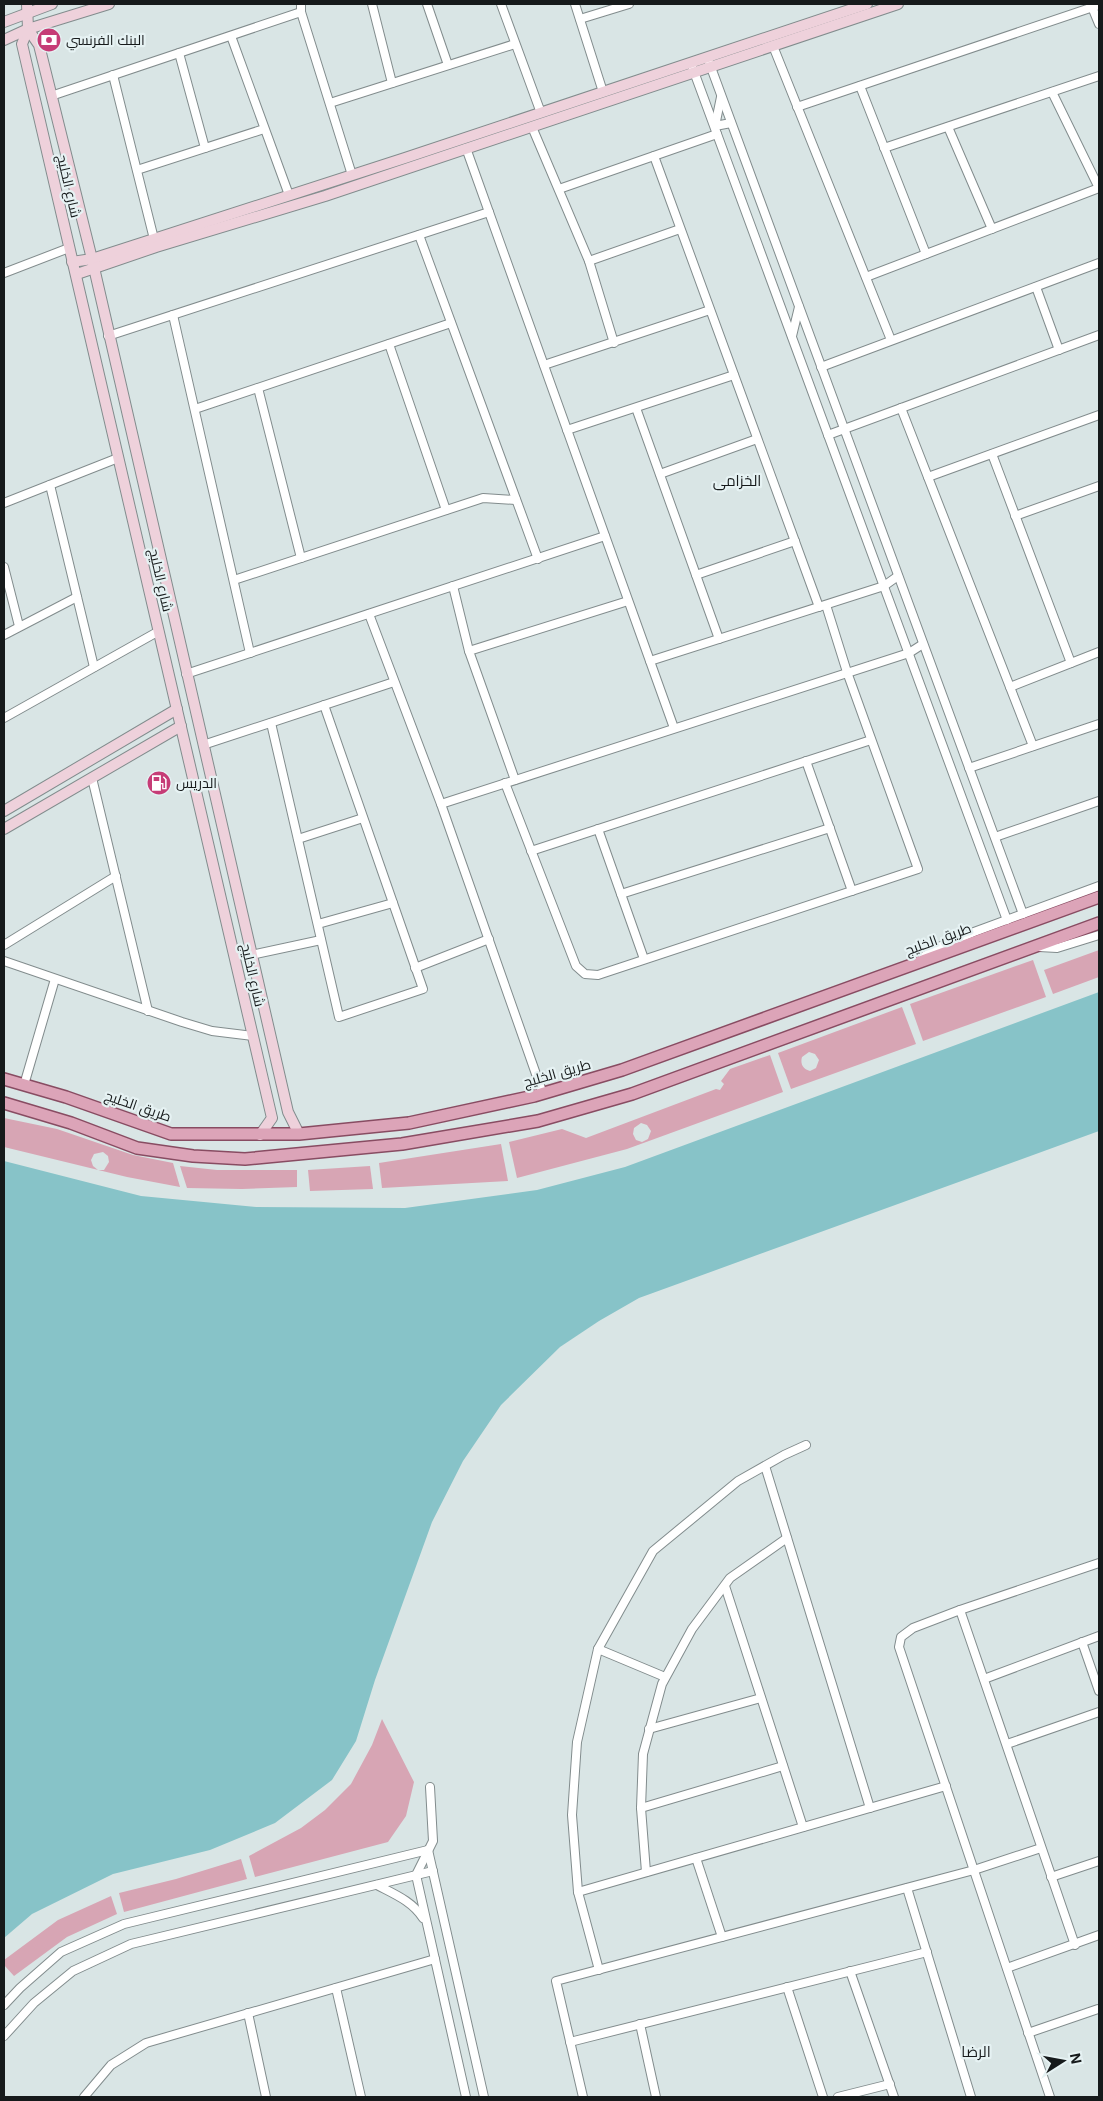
<svg xmlns="http://www.w3.org/2000/svg" width="1103" height="2101" font-family="Inter,Cairo,sans-serif">
<rect width="100%" height="100%" fill="#d9e5e5"/>
<g fill="#d7a5b4" fill-rule="evenodd">
<path d="M1099,950V977L1053,994L1044,970Z"/>
<path d="M1033,960L1046,997L923,1041L910,1004Z"/>
<path d="M902,1007L916,1044L791,1089L778,1053ZM809,1052L815,1054L819,1060L816,1068L810,1071C803,1069 800,1064 802,1057Z"/>
<path d="M770,1055L783,1092L627,1149L517,1178L509,1142L562,1129L586,1138L716,1089L720,1090L724,1084L721,1081L730,1069ZM641,1123L647,1125L651,1131L648,1139L642,1142L636,1140L633,1134L634,1128Z"/>
<path d="M4,1118L57,1129L133,1155L173,1163L180,1187L127,1177L4,1147ZM103,1152L108,1156L109,1162L104,1170H98L93,1166L91,1160L94,1154Z"/>
<path d="M501,1144L508,1181L382,1188L379,1163Z"/>
<path d="M180,1166L217,1170H297V1187L242,1189L187,1188Z"/>
<path d="M370,1166L373,1189L310,1191L308,1170Z"/>
<path d="M382,1719L414,1782L406,1816L388,1842L255,1877L249,1856L301,1828L325,1810L351,1784L372,1745Z"/>
<path d="M241,1859L247,1879L124,1912L119,1893L176,1879Z"/>
<path d="M111,1896L117,1914L67,1937L14,1976L4,1965V1960L58,1920Z"/>
</g>
<path fill="#87c3c8" d="M1099,992V1131L639,1298L599,1321L560,1347L501,1405L463,1461L432,1522L375,1680L356,1741L332,1780L275,1823L210,1850L113,1874L32,1914L4,1938V1161L141,1196L256,1207L405,1208L537,1190L625,1167Z"/>
<g fill="none" stroke-linecap="round" stroke-linejoin="round">
<defs>
<g id="street">
<path d="M301,4V12L352,175"/>
<path d="M372,4L392,83"/>
<path d="M427,4L448,65"/>
<path d="M501,4L541,113"/>
<path d="M575,4L603,92"/>
<path d="M1092,7L1099,24"/>
<path d="M580,19L629,4"/>
<path d="M231,36L289,195"/>
<path d="M773,46L891,340"/>
<path d="M179,53L205,148"/>
<path d="M709,62L1023,914"/>
<path d="M693,69L1007,920"/>
<path d="M113,75L154,239"/>
<path d="M860,86L926,254"/>
<path d="M1052,92L1099,188"/>
<path d="M51,96L301,12"/>
<path d="M721,97L715,126L731,123"/>
<path d="M330,103L515,44"/>
<path d="M797,107L1099,5"/>
<path d="M532,127L589,261L614,343"/>
<path d="M948,127L992,229"/>
<path d="M466,148L674,728"/>
<path d="M884,148L1099,76"/>
<path d="M654,156L819,607"/>
<path d="M137,170L264,129"/>
<path d="M559,189L717,134"/>
<path d="M419,235L538,559"/>
<path d="M589,261L680,229"/>
<path d="M4,273L69,248"/>
<path d="M866,277L1099,188"/>
<path d="M1036,287L1059,350"/>
<path d="M173,315L250,653"/>
<path d="M108,336L489,212"/>
<path d="M792,336L799,307"/>
<path d="M389,344L446,510"/>
<path d="M544,365L710,310"/>
<path d="M821,367L1099,263"/>
<path d="M258,388L301,558"/>
<path d="M636,408L719,639"/>
<path d="M901,408L1033,746"/>
<path d="M195,409L451,323"/>
<path d="M567,430L734,375"/>
<path d="M828,435L1099,335"/>
<path d="M992,454L1071,663"/>
<path d="M660,474L757,439"/>
<path d="M928,477L1099,415"/>
<path d="M50,485L94,667"/>
<path d="M4,503L118,458"/>
<path d="M1015,516L1099,486"/>
<path d="M4,567L19,626"/>
<path d="M696,575L795,541"/>
<path d="M234,580L483,498L516,500"/>
<path d="M453,586L469,651"/>
<path d="M369,614L441,804L543,1094"/>
<path d="M4,635L77,597"/>
<path d="M650,661L884,586L898,576"/>
<path d="M186,674L605,536"/>
<path d="M1010,687L1099,652"/>
<path d="M4,718L159,631"/>
<path d="M271,723L339,1017L423,989L324,705"/>
<path d="M203,745L394,682"/>
<path d="M806,761L852,891"/>
<path d="M969,768L1099,724"/>
<path d="M92,778L148,1011"/>
<path d="M515,780L469,651L628,601"/>
<path d="M505,783L576,966L585,974L598,975L918,869L847,672L826,605"/>
<path d="M441,804L909,653L923,644"/>
<path d="M598,829L644,959"/>
<path d="M995,837L1099,801"/>
<path d="M298,839L363,818"/>
<path d="M531,851L871,740"/>
<path d="M621,894L830,828"/>
<path d="M318,924L393,903"/>
<path d="M4,945L116,876"/>
<path d="M1039,947L1057,948L1099,935"/>
<path d="M251,955L321,940"/>
<path d="M923,957L941,946L974,932L1099,886"/>
<path d="M4,961L182,1022L212,1031L253,1036"/>
<path d="M415,968L489,939"/>
<path d="M24,1085L55,979"/>
<path d="M765,1466L870,1808"/>
<path d="M725,1586L803,1827"/>
<path d="M960,1610L1075,1945"/>
<path d="M1082,1642L1099,1691"/>
<path d="M598,1649L665,1677"/>
<path d="M984,1679L1099,1636"/>
<path d="M649,1729L761,1698"/>
<path d="M1007,1744L1099,1712"/>
<path d="M430,1787L433,1841L416,1875L466,2097"/>
<path d="M641,1808L783,1766"/>
<path d="M428,1850L484,2097"/>
<path d="M696,1858L722,1937"/>
<path d="M646,1872L641,1808L643,1754L662,1684L692,1629L730,1578L787,1538"/>
<path d="M1051,1877L1099,1861"/>
<path d="M377,1885C394,1894 412,1901 423,1918"/>
<path d="M907,1888L971,2097"/>
<path d="M578,1892L572,1815L577,1742L598,1649L653,1551L738,1481L784,1455L806,1445"/>
<path d="M1007,1968L1099,1935"/>
<path d="M599,1970L578,1892L946,1786"/>
<path d="M850,1971L894,2097"/>
<path d="M787,1987L823,2097"/>
<path d="M336,1988L361,2097"/>
<path d="M4,2005L20,1988L61,1952L124,1924L428,1850"/>
<path d="M248,2013L266,2097"/>
<path d="M640,2024L656,2097"/>
<path d="M1028,2033L1098,2009"/>
<path d="M4,2036L34,2003L73,1971L131,1944L433,1871"/>
<path d="M570,2042L927,1952"/>
<path d="M84,2097L111,2065L146,2043L435,1959"/>
<path d="M583,2097L556,1981L974,1870L1041,1848"/>
<path d="M838,2097L890,2084"/>
<path d="M1050,2097L899,1647L901,1637L913,1628L960,1610L1099,1563"/>
</g>
<g id="secondary">
<path d="M27,4L28,29L39,45L92,259L288,1112L299,1134"/>
<path d="M4,22L52,4"/>
<path d="M28,29L22,44L272,1118L260,1135"/>
<path d="M4,40L28,29L109,4"/>
<path d="M72,262L92,259L405,158L867,4"/>
<path d="M77,274L156,247L325,196L898,4"/>
<path d="M4,811L177,709"/>
<path d="M4,829L181,726"/>
</g>
<g id="primary">
<path d="M4,1079L66,1097L171,1134H299L409,1123L534,1096L622,1070L1099,897"/>
<path d="M4,1103L71,1123L137,1148L193,1156L245,1159L402,1144L538,1121L632,1094L1099,923"/>
</g>
</defs>
<use href="#street" stroke="#828c8d" stroke-width="10"/>
<use href="#secondary" stroke="#828c8d" stroke-width="12"/>
<use href="#primary" stroke="#884c62" stroke-width="14"/>
<use href="#street" stroke="#fff" stroke-width="8"/>
<use href="#secondary" stroke="#eed1db" stroke-width="10"/>
<use href="#primary" stroke="#dca4b8" stroke-width="11"/>
</g>
<defs>
<symbol id="bank-disc" viewBox="-11 -11 22 22"><circle r="9.5" fill="#c63c76" stroke="#e6f2f3"/><path d="M-6-4H6V4H-6ZM0-2.3a2.3 2.3 0 1 0 0 4.6a2.3 2.3 0 1 0 0-4.6Z" fill="#fff"/></symbol>
<symbol id="fuel-disc" viewBox="-11 -11 22 22"><circle r="9.5" fill="#c63c76" stroke="#e6f2f3"/><path d="M-5.5-6h7V0h2V4h1.3V-2.5L3-4.5l.8-.8L6-3V5H2.5V1h-1V6h-7ZM-4.2-4.7v3.2H.2V-4.7Z" fill="#fff"/></symbol>
</defs>
<g fill-rule="evenodd">
<use href="#bank-disc" x="35" y="26" width="28" height="28"/>
<use href="#fuel-disc" x="145" y="769" width="28" height="28"/>
</g>
<g text-anchor="middle" stroke-width="4.5" stroke-linejoin="round" paint-order="stroke">
<g font-size="14" fill="#161a1b" stroke="#e6f2f3" text-anchor="start">
<text x="66" y="45">البنك الفرنسي</text>
<text x="176" y="788">الدريس</text>
</g>
<g font-size="14" fill="#161a1b" stroke="#e6f2f3">
<text transform="translate(69 186) rotate(77)" y="5">شارع الخليج</text>
<text transform="translate(161 580) rotate(77)" y="5">شارع الخليج</text>
<text transform="translate(938 939) rotate(-20)" y="5">طريق الخليج</text>
<text transform="translate(253 975) rotate(77)" y="5">شارع الخليج</text>
<text transform="translate(557 1073) rotate(-16)" y="5">طريق الخليج</text>
<text transform="translate(138 1106) rotate(19)" y="5">طريق الخليج</text>
</g>
<g font-size="15" fill="#161a1b" stroke="#e6f2f3">
<text x="737" y="486">الخزامى</text>
<text x="976" y="2057">الرضا</text>
</g>
</g>
<rect width="1103" height="2101" fill="none" stroke="#161a1b" stroke-width="10"/>
<g transform="translate(1063 2061) rotate(79)" stroke="#e6f2f3" stroke-width="4" paint-order="stroke">
<path d="M0-4L9 19L0 12L-9 19Z" fill="#161a1b"/>
<text y="-8" font-size="14" font-weight="bold" text-anchor="middle" fill="#161a1b">N</text>
</g>
</svg>
